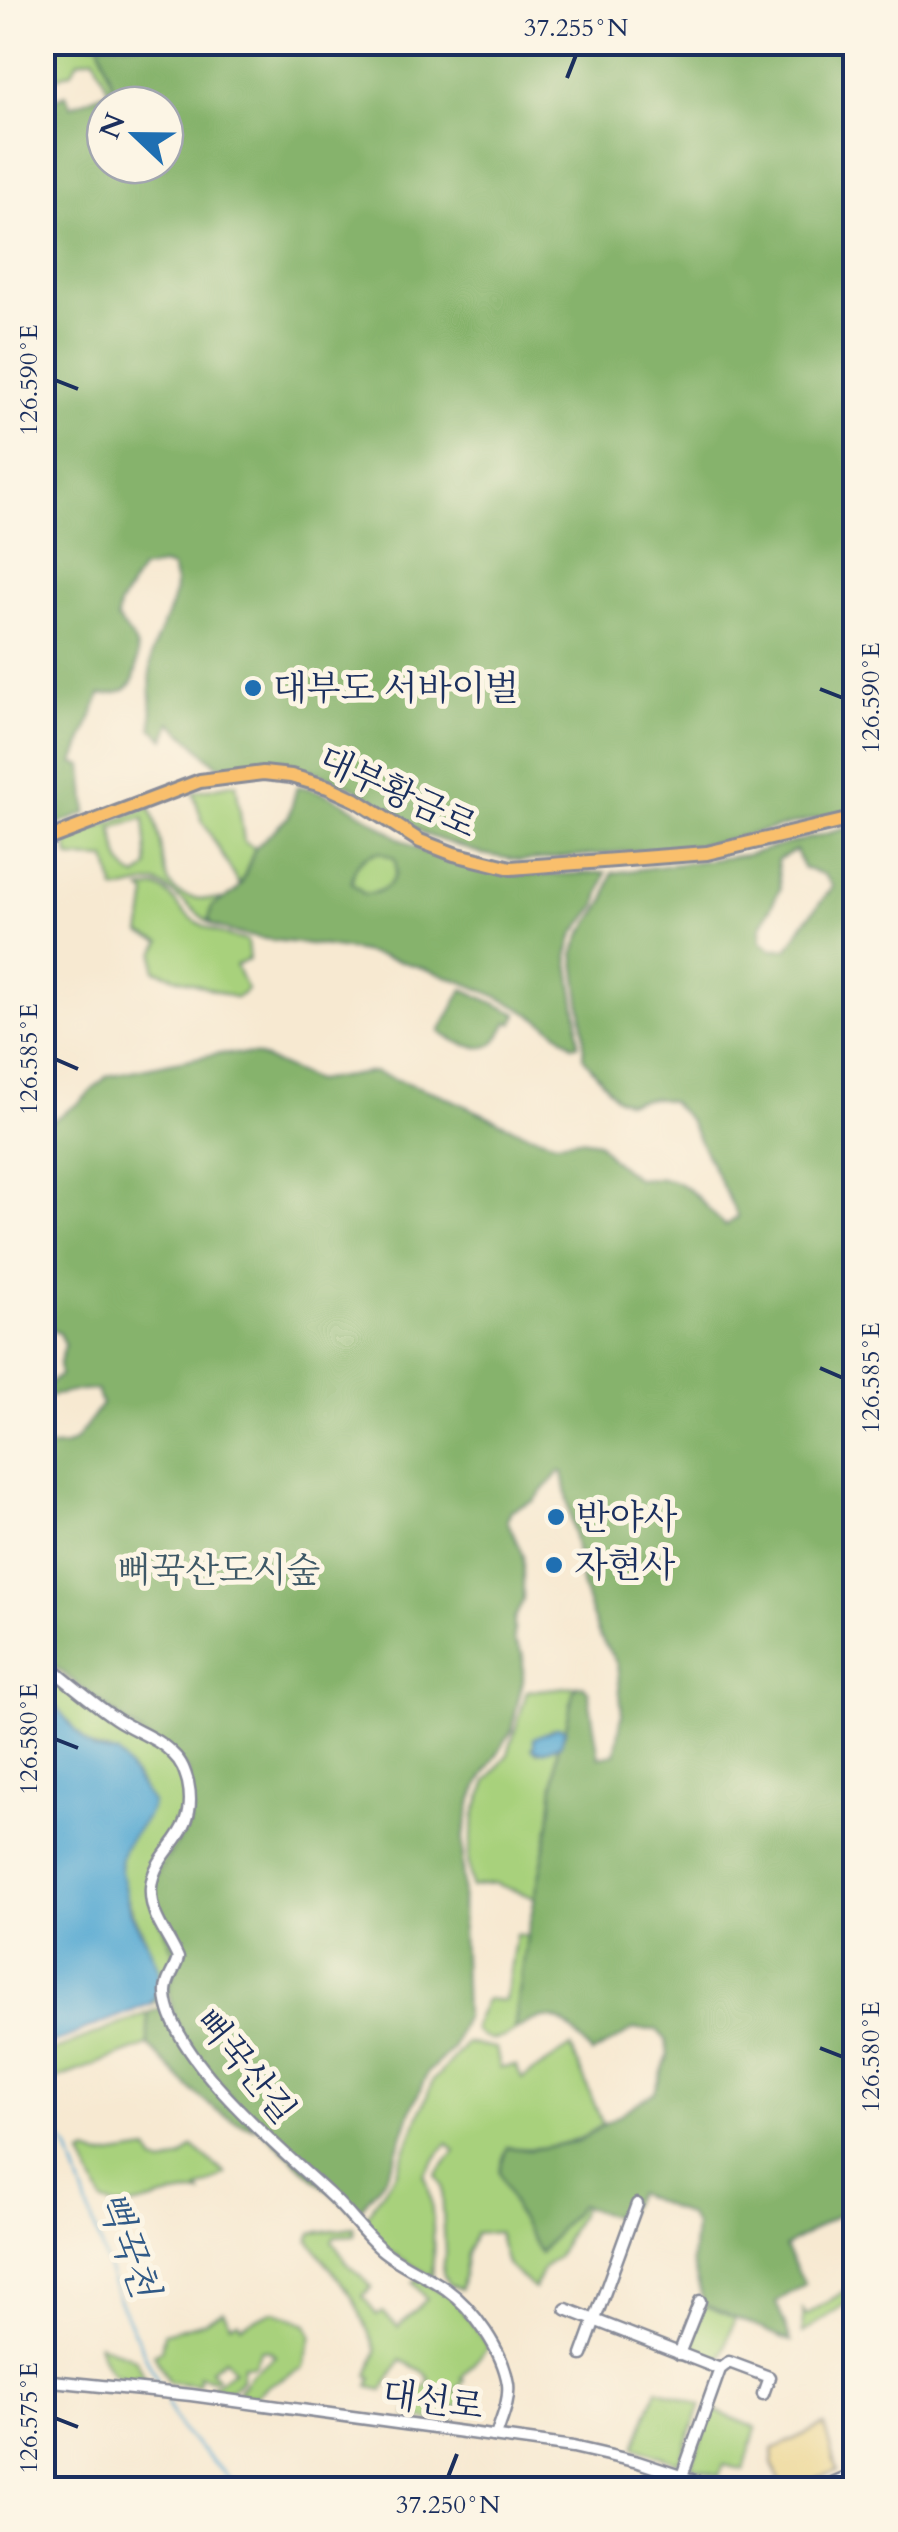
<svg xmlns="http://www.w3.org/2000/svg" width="898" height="2532" font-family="Cardo,'Noto Serif KR',serif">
<rect width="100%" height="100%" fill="#fcf5e5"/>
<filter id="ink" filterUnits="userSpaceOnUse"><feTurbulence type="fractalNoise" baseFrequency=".01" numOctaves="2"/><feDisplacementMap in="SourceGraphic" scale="20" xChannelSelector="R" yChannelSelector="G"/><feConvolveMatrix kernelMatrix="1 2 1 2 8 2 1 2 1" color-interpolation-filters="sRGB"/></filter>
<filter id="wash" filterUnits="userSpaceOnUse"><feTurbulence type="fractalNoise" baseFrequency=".0048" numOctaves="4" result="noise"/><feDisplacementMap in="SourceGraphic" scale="40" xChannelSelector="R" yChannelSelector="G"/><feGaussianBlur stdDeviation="2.25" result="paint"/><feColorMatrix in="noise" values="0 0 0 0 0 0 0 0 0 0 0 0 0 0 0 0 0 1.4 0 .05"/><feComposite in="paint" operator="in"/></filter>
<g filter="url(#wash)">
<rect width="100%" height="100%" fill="#f7e9d1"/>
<g fill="#a8d17c" stroke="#62806d" stroke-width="2.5" fill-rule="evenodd">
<path d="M60,43H99L112,85L109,91L94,57L78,61L72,72L57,77L49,51Z"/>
<path d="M236,783L244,842L255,848L240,886L202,820L193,792Z"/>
<path d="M150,807C154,819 159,832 161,845C166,891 172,900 221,899L212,906L209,920L213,925C199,917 165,883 155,883C142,883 129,890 115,890L107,859L70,858L65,840ZM144,818L148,867L137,877C118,871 117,845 112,828Z"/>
<path d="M379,852L394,858C402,879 384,894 364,894L352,883C353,865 362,856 379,852Z"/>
<path d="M156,887C169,891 175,904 186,914C204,929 226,936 247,941L249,959L236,965L247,990L236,998L155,970V953L161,942L141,934L147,894L142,890Z"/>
<path d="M43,1665L170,1754C174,1760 179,1767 182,1774C196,1812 173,1955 165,1999L150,2004C180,1965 112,1904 120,1856C124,1835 146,1823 152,1803C143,1790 124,1756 110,1752C101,1749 96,1751 87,1744L43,1691Z"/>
<path d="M577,1686L565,1729H551L532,1748L537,1752L558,1746L550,1823L535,1898L494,1883L471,1887L468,1859L475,1814L487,1781L508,1754L527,1691Z"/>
<path d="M516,1934L527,1936L514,2031C500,2041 486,2043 474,2030V2026L486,1999L505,2001Z"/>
<path d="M148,2013V2045L43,2084V2055Z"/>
<path d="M466,2043L496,2048L500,2068L516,2066L522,2079L571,2047L603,2125C573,2144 543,2152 507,2147L540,2252L579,2204L583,2206L557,2257L544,2267L534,2289L507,2265L498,2232L475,2234L467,2253L461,2290L448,2284L443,2273L445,2252L442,2186L436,2175L455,2151L447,2143L424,2175C435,2195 434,2252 432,2277L384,2248L362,2222L397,2171L433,2081Z"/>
<path d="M193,2147L226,2174L199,2190L201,2194C170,2188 135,2216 103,2203L82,2155L88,2152L101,2157L148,2150L155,2162L163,2165L182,2158Z"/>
<path d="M354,2227L355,2235L335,2236L332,2241L348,2264L372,2287L363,2296L377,2316L383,2312L398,2327L427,2299L413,2283L418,2278L455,2301L489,2346L461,2378L464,2381L455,2391L465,2400L450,2413L456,2424L407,2417L416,2390L420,2392L430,2380L423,2371L400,2360L383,2390L369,2387L372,2378L368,2376L377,2351L352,2296L309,2240L312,2233Z"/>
<path d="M855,2285L853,2299L803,2333L802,2310L806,2315Z"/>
<path d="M704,2305L735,2318L721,2359L716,2361L689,2350L688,2345Z"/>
<path d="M223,2311L231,2324L238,2321L241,2326L274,2311L307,2324L312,2336L303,2368L269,2385L255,2396L237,2394L250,2375L275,2356L269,2351L261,2350L254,2366L243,2365L241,2380L230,2391L207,2390L234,2370L225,2359L211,2370L217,2378L213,2380L199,2376V2385L169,2382L154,2354L161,2351L164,2333L204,2322Z"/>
<path d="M98,2344L136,2359L145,2381C114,2379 106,2375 98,2344Z"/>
<path d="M657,2389L701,2405L679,2463L635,2447Z"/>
<path d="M713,2410L756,2428L744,2470L724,2465L719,2476L691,2466Z"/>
</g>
<g fill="#86b36c" stroke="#507165" stroke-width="2.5" fill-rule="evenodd">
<path d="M99,43H855V809L710,844L522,861L482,854L426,835L356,789L313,771L267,765L218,766L171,722L165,739L152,728C153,704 147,674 153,650C161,623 183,597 172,568L162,565L141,569L119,606L117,619C123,627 133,637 136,646C139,653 137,663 136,671C132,692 120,694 100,695L74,763L83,766L87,813L43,831V103L66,95L71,106L109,91L112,85ZM105,105H165V165H105Z"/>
<path d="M297,786C341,792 375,825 412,846C474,879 539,877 606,872L597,905L574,934L568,954L578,1022V1045H572C521,995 403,957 333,947C292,941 251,942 213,925L209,920L212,906L235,892L242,883L255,848L289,816ZM379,852L394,858C402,879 384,894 364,894L352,883C353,865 362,856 379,852Z"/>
<path d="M855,826L856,2204L785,2247L805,2284L776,2302L791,2341L704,2305L692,2262L695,2226L688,2215L636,2193L623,2220L579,2205L540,2253L516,2212L499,2171L507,2147L530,2150L578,2141L655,2092L668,2055L666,2040L657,2030L634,2029L592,2054C567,2021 552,2004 514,2031L527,1936L550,1823L558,1746L565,1733L573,1692L577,1686L583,1685L588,1690L599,1757L615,1754L622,1714L617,1664L598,1633L583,1589L563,1472H559L534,1501L511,1510L507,1520L523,1556V1600L514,1620V1641L523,1655V1680L511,1732L482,1778L471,1804L463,1840L462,1929L465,2016L452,2049L428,2072L410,2113L395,2159L383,2181L358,2211L353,2212C304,2170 165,2054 169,1987C170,1980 175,1972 178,1965L154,1905L155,1877L189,1824L188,1770L43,1658V1448L66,1446L75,1441L102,1404L97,1391C78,1386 62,1398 43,1395L42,1384L51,1383L60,1375L59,1364L65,1346L59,1333L43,1326V1127L79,1103L107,1076L220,1053L257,1055L315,1081L374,1072L442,1095L520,1131L556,1142L580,1139L598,1142L611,1158L637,1179C688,1174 691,1193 725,1226L738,1217L689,1120L670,1101L653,1098L628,1102L616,1098L583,1057L584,1034L574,954L581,935L605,900L612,873L746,855ZM796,850L803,868L823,874L833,886C824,899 815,909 806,920C798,930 796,939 787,949H771L761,941V926L780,889L777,860Z"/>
<path d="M463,989L518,1014L513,1024L508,1022C504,1028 500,1039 494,1043C480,1054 452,1041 440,1032Z"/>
<path d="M166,2005L171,2021L254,2128C212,2118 177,2075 148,2045V2013Z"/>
</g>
<path fill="#eeda9e" stroke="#84847e" stroke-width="2.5" d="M824,2425L837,2471L784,2488L772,2464L773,2449Z"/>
<g fill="#59aad3" stroke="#3a6c98" stroke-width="2.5">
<path d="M43,1691L87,1744L95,1750L118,1754L152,1803C148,1829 115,1840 121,1872C124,1884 126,1899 130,1910C142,1941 175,1973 150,2004L43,2047Z"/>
<path d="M558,1727L565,1729L561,1744L543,1751L534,1750V1738Z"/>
</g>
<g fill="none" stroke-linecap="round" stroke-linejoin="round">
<g stroke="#59aad3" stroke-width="2.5">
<path d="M42,2129L61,2140L69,2150L117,2296L159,2384"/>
<path d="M167,2402L181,2430L241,2490"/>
</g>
</g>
</g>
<g filter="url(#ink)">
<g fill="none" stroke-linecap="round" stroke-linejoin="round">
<defs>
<g id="minor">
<path d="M42,1661C66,1680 90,1701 115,1718C134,1731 159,1738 174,1755C182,1762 185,1772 188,1782C200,1838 155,1846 151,1887C149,1916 168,1934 178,1958C175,1971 165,1980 166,1994C170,2058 283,2151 328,2193C347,2210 362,2232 381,2249C401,2266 425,2274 446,2289C473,2308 503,2351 508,2384C510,2401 501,2420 496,2436"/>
<path d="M566,2309L720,2369"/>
<path d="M679,2354L700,2301"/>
<path d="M582,2355L637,2204"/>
<path d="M42,2380L191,2395L573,2447L638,2462L723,2490"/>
<path d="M682,2476L720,2369L729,2362L769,2377L763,2394"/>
<path d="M816,2490L856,2473"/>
</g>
<path id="major" d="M42,841L200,781L263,773L291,776L328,787L356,800L420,841L454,854L511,868L707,853L856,818"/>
</defs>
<use href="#minor" stroke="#898c98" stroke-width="15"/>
<use href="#major" stroke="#898c98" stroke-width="18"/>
<use href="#minor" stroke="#fff" stroke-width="10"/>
<use href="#major" stroke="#f9bf6c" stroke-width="12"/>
</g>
</g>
<path fill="none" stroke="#1b2f5e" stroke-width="4" d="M567,78L576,55M55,380L78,389M820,689L843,698M55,1059L78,1069M820,1368L843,1378M55,1739L78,1748M820,2048L843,2057M55,2418L78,2427M448,2477L457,2454"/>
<g fill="#1f6fb2" stroke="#fcf5e5" stroke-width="4">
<circle cx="253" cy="688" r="10"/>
<circle cx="556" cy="1517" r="10"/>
<circle cx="554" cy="1565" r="10"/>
</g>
<g text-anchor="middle" stroke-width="10" stroke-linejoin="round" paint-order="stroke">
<g font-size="35" fill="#1b2f5e" stroke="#fcf5e5" text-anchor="start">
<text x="273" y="700">대부도 서바이벌</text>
<text x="576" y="1529">반야사</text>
<text x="574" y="1577">자현사</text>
</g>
<g font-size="35" fill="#1b2f5e" stroke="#fcf5e5">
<text transform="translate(398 792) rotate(25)" y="12">대부황금로</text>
<text transform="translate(246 2066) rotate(51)" y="12">뻐꾹산길</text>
<text transform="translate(433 2400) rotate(8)" y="12">대선로</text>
</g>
<g font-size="35" fill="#3e5866" stroke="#fcf5e5">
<text x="219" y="1582">뻐꾹산도시숲</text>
</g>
<g font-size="38" font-style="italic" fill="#315a87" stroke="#fcf5e5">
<text transform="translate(128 2244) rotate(70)" y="13">뻑꾹천</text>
</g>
</g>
<rect width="898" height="2532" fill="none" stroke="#fcf5e5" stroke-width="110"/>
<g transform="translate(135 135) rotate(292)"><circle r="48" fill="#fcf5e5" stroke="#a2a6af" stroke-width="2.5"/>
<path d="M0-8L18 38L0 25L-18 38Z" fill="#1f6fb2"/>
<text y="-15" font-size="28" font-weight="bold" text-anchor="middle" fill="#1b2f5e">N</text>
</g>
<rect x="55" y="55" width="788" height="2422" fill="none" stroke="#1b2f5e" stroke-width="4"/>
<g font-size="25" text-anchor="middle" fill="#1b2f5e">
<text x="576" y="36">37.255°N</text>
<text transform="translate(28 380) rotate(-90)" y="9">126.590°E</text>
<text transform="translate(870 698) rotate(-90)" y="9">126.590°E</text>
<text transform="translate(28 1059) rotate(-90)" y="9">126.585°E</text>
<text transform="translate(870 1378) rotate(-90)" y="9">126.585°E</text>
<text transform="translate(28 1739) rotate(-90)" y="9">126.580°E</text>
<text transform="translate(870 2057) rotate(-90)" y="9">126.580°E</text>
<text transform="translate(28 2418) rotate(-90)" y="9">126.575°E</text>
<text x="448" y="2513">37.250°N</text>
</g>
</svg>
